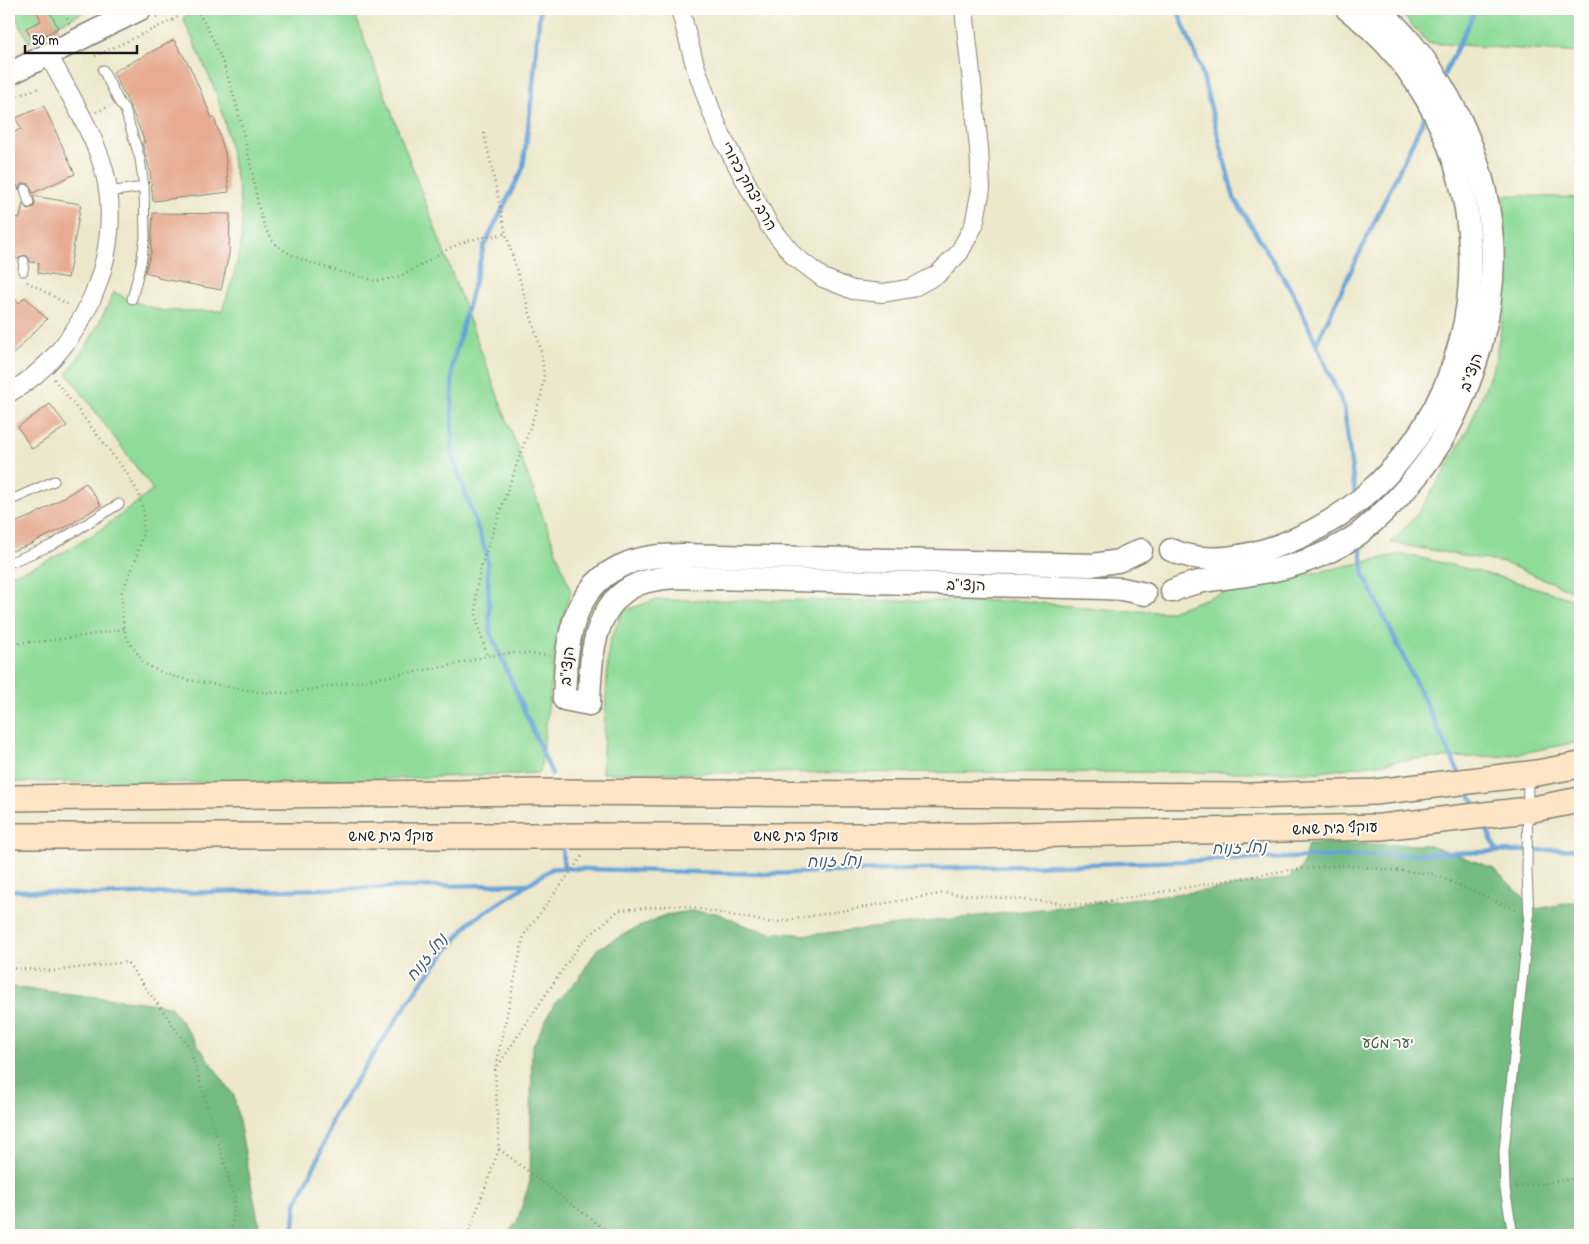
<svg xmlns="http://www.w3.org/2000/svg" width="1589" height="1244" font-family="'Patrick Hand','Playpen Sans Hebrew',sans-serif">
<rect width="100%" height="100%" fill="#fdfcf7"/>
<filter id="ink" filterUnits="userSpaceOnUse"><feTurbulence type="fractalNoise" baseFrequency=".02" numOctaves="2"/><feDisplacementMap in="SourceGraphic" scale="10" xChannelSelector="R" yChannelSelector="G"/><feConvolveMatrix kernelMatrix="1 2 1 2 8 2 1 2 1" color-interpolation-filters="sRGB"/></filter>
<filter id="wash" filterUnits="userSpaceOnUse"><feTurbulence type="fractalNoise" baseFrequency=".0096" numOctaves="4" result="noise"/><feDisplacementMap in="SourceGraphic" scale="20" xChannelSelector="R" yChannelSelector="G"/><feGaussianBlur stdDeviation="1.12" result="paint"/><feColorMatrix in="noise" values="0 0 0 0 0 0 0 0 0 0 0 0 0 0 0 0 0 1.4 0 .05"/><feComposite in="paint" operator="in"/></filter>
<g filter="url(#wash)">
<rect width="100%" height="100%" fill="#ede8cb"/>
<g fill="#8fdb98" stroke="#567c5a">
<path d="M12,9H90L57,25L58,28L29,43Z"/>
<path d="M196,9H353L571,591L557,635L540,773L280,783L9,782V575C63,560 109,524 153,490L67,373C87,348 101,320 114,292L131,301L163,311H222L233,278L241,246L242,220L239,192L225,124L216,92L183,18Z"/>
<path d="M1397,9H1580V53L1428,43Z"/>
<path d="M1504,195L1580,198V594L1504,563L1391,543L1419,512L1446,469L1470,425L1494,365L1504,312Z"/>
<path d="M1401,554C1462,566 1521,582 1580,602V742L1505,756L1414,759L1320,772L602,773L609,643L623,611L655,600L1024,601L1105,610L1167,612L1222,593Z"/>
</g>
<g fill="#73bb80" stroke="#486c4e">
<path d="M1319,843L1430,845L1493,868L1536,909L1580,901V1235H506L517,1222L530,1181L532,1047L554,1004L579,978L597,949L630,931L665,915L690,911L717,913L743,925L767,932L809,935L1211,890L1288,878L1302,868L1308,844Z"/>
<path d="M9,987L159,1004L171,1007L234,1096L261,1235H9Z"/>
</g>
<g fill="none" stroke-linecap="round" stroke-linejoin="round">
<g stroke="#66a3d7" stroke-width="4.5">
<path d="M540,9L532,95L523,168L484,246L452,366V455L487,555L490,632L552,774"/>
<path d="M1177,9L1201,69L1234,198L1295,296L1344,407L1355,495"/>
<path d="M1444,75L1476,9"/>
<path d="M1316,344L1426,114"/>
<path d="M1360,542L1364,575L1460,775"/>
<path d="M1467,789L1477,809"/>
<path d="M1483,822L1497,851"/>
<path d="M562,848L564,869"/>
<path d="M9,890L95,895L527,884"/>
<path d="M293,1235L296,1203L318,1159L334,1114L420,984L470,922L553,868L762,874L1580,849"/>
</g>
</g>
<g id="blocks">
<g fill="#e6ab91">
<path d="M36,9H49L58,28L33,41L26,28L41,21Z"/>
<path d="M174,40L190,67L212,118L214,117L225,153L229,192L153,201L150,171L142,143L145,142L131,108L113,72Z"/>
<path d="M44,106L75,174L33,193L29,184L23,183L20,185L19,190L12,175L9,177V134L21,129L16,118Z"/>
<path d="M33,196L81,204L68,278L38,273L39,263L30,262L29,258L25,255L21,256L18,259L12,258L15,241H11L15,217L20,218L23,203L27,209L34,207L35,202Z"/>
<path d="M153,213L230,214L229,254L221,290L158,278L157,275L145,272L151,252Z"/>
<path d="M9,293L19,303L25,297L47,319L9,358Z"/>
<path d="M50,404L67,426L32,449L18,427Z"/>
<path d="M86,483L101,505L66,527L34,542V543L9,552V525L34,515L66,496Z"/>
</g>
</g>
</g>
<g filter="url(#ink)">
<use href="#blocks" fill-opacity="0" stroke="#848274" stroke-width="1"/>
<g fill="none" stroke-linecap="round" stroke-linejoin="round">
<defs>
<g id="service">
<path d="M103,70L119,102L125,110L140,159L144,187L145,237L141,263L132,299"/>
<path d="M25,189L29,203"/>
<path d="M108,192L144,187"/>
<path d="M23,271L24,261"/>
<path d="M9,501L54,481"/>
<path d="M9,563L52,545L119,504"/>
<path d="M1513,1235L1505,1189L1504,1151L1529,916L1527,872L1528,775"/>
</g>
<g id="minor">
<path d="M680,9L695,65L712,113L722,137L769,225L794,256L823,278L853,290L883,293L912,288L938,274L959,253L974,225L981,189L979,148L964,9"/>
<path d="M9,393C83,351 126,253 104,170C94,133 66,89 48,54"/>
</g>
<g id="tertiary">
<path d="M9,74L140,9"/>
<path d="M1141,550L1118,561L1092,565L681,555C663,556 645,556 628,563C569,585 566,646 564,699L589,704C590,661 592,603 638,584C650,579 663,578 676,577L1105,588L1122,589L1145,594"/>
<path d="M1171,550C1205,566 1246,557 1280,545C1401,502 1477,375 1470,248C1466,156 1422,65 1347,9"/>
<path d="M1172,591C1199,578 1229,579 1258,573C1290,568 1323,557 1351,539C1360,534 1368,526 1376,519C1402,496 1422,472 1440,443C1474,385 1497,308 1492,240C1486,153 1443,67 1378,9"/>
</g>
<g id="secondary">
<path d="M9,798L542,792L1251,796L1375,792L1537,773L1580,765"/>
<path d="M9,836H972L1381,827L1528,810L1580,800"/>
</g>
</defs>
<use href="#service" stroke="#848274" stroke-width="11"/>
<use href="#minor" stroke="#848274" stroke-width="20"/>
<use href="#tertiary" stroke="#848274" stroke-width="25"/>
<use href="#secondary" stroke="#848274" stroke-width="28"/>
<g stroke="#848274" stroke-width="2.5" stroke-dasharray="1 4" stroke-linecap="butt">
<path d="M63,9L70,25"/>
<path d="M196,9C216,39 230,80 239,115C243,132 247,149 251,167C256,189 259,230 277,245C298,264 349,273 376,281C410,279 427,257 457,245C472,238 489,236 506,234"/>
<path d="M156,17L172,9"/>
<path d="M95,56L173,20L188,9"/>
<path d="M9,100L29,91L40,88"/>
<path d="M96,112L110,106"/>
<path d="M484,133L506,234L541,350L544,375L541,396L481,566L476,591V617L487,656"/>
<path d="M9,229L13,230"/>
<path d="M27,282L71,306"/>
<path d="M54,379L126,472L139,494L144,514L143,532L136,559L122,592V608L124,629L129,642L145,664L165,674L188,680L260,692L289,693L449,666L487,656L514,653L550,655"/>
<path d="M9,643C48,642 86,636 124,629"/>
<path d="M9,968L53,971L127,962L190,1049L235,1199L231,1235"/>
<path d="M495,1070L580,944L619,910L679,905L772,923L944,893L1085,905L1283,871L1343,865L1433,874L1518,911"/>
<path d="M499,1149L612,1235"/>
<path d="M1516,1187L1573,1179L1580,1169"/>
<path d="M468,1235L499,1149L495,1070L524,935L583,855"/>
</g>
<use href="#service" stroke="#fff" stroke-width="9"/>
<use href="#minor" stroke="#fff" stroke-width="18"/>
<use href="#tertiary" stroke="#fff" stroke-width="22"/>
<use href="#secondary" stroke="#fde5c5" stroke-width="25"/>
</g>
</g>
<g text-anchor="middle" stroke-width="4" stroke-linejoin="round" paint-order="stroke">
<g font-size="15" fill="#1c1c1c" stroke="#fdfcf7">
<text transform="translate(749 186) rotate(61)" y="5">הרב יצחק כדורי</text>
<text transform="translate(1471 372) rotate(-71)" y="5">הנצי"ב</text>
<text transform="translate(966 585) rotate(1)" y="5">הנצי"ב</text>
<text transform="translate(567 666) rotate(-85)" y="5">הנצי"ב</text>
<text transform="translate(1335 828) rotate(-2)" y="5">עוקף בית שמש</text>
<text x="391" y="841">עוקף בית שמש</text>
<text x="796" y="841">עוקף בית שמש</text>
</g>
<g font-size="15" fill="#445f47" stroke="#fdfcf7">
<text x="1388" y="1048">יער מטע</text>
</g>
<g font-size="16" font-style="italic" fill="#3d5970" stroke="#fdfcf7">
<text transform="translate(1239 847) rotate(-2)" y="6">נחל זנוח</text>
<text transform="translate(834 860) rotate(-2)" y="6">נחל זנוח</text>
<text transform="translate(426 957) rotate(-52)" y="6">נחל זנוח</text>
</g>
</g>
<rect width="1589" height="1244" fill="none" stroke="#fdfcf7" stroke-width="30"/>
<path d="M25 45v8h112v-8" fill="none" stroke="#1c1c1c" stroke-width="2.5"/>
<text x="32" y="45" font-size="15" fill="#1c1c1c" stroke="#fdfcf7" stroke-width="4" paint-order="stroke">50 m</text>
</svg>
